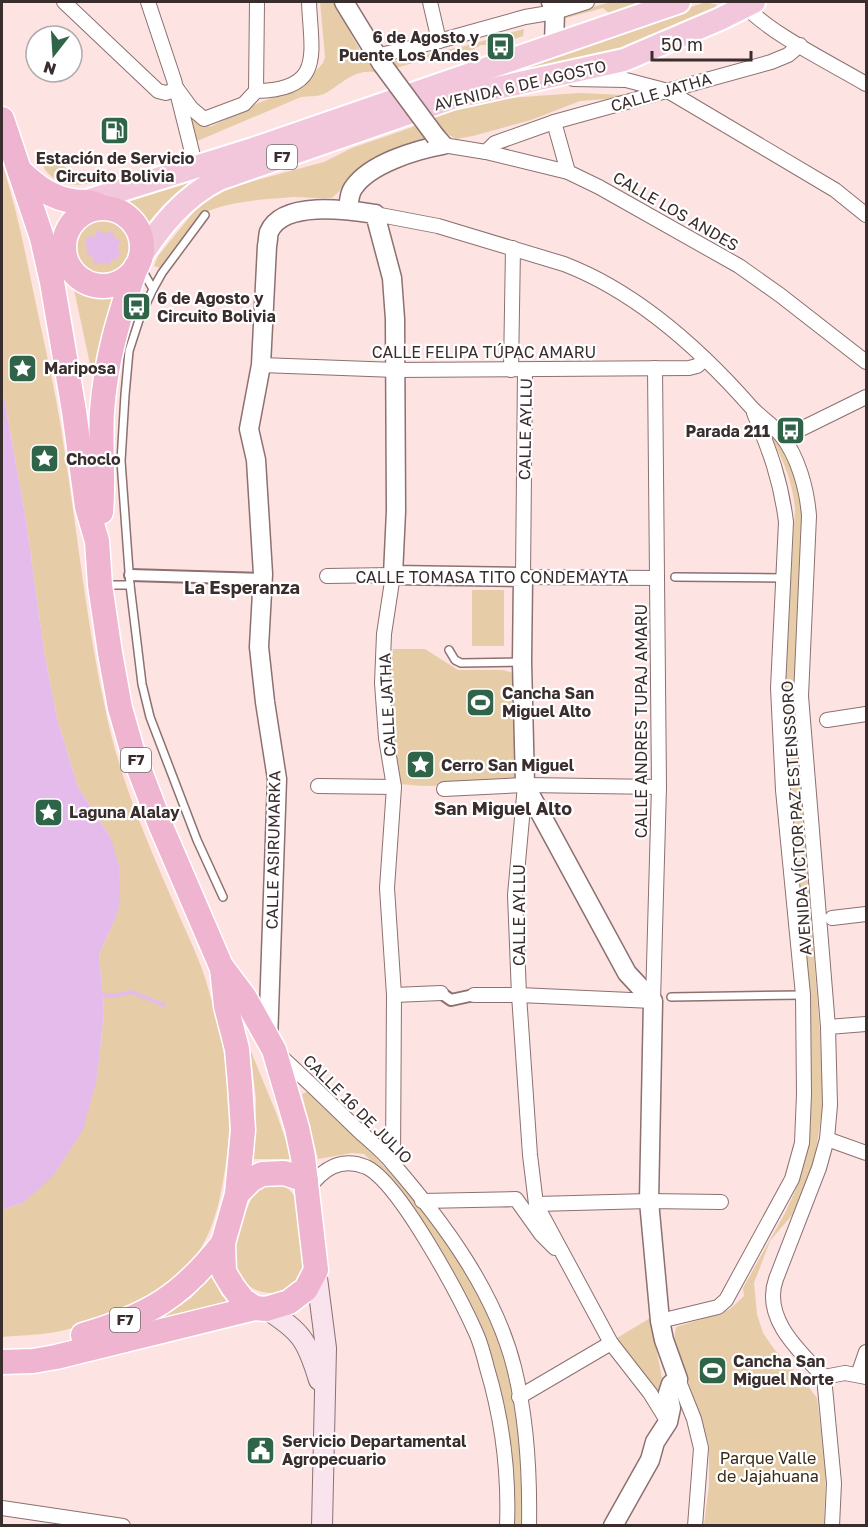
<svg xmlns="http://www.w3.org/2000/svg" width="868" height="1527" font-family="'Golos Text',sans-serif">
<rect width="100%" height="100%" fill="#fee3e3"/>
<g fill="#e7cca8">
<path d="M320,2H333L361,52L369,57L373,66L465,46L524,29L523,36L497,45H481L472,50L437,56L379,73C356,67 344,82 326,93C318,97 310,96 301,97L195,142L182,108L202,127L212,126L256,104L302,86L323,63L325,57Z"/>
<path d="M611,2H655L611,15L603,8L563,19L561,16Z"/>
<path d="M706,2L717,5L719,8L613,53L442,94L490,74Z"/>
<path d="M579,93L625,95L618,98L580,101L531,120L473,136L456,139L446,133L390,155L360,172L332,198C320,199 307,197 294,197C268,199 223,201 201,215L160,268L154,266L158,256L197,208L205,201L234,186L324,162L352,148L410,128L457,105L480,100Z"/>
<path d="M46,151L78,178L104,180C85,186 61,189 46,171C43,167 41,159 39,153Z"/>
<path d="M2,163C16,206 25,251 34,295C44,343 56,392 63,441C77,530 86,620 105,708C119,777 147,842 175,906C185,930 198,955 206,981C228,1055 237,1110 222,1187C216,1219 206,1248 183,1271C154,1300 108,1319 69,1329C47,1335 24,1335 2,1337V1210L23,1203L97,1078L104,1013L99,954L114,922L111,838L78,787L57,718L44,651L26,520L2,386Z"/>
<path d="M234,163C199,179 165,195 145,229L138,215L115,201Z"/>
<circle cx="103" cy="247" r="31"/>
<path d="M73,285C88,296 101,300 118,292L96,392Z"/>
<path d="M764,425L785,451L800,486L805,506L796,704L800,783L820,1034L823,1105L814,1162L798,1208L770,1241L754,1283L757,1314L763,1333L774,1349L807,1385L817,1398L826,1470L824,1525H704L709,1485V1445L674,1339L676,1327L722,1313L730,1309L744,1296L743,1288L785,1213L796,1189L806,1157L811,1117L810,1047L789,786L785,690L795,508C792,477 780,452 764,425Z"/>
<rect x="472" y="590" width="32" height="56"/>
<path d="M393,649H425L458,670H503L513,673L517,784L423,786L400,784L390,733L389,684Z"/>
<path d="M250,1049L277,1115L292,1159H254L256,1099Z"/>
<path d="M309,1091C361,1141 412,1191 452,1251C462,1265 472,1279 479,1294C513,1365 527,1447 522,1525H513L491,1359L383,1172L364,1154L352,1153L318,1159L302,1094Z"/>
<path d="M279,1184C289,1188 293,1192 298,1203C300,1218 306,1253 304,1267C299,1305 236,1300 235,1260C234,1245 241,1229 245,1215C252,1194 256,1186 279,1184Z"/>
<path d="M212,1276L222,1296L228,1301L162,1318L191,1298Z"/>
<path d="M650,1318L662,1378L657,1394L617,1338Z"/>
</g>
<g fill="#e5bbeb">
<path d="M98,230L105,234L111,231L115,235L114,238L121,241L117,248L121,252L117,259H112L109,265L102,262L99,264H94L92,256L86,253L88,248L86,245V239L90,236L94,237Z"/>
<path d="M2,386L26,520L44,651L57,718L78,787L111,838L119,866L120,903L114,922L99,954L104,1013L97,1078L83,1130L53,1176L23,1203L2,1210Z"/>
</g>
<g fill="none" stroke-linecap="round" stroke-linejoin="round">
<path stroke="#e5bbeb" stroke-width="4" d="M99,994L113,996L131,992L164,1005"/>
<defs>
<g id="service">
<path d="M141,268L153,289L140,317L129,351L125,395L121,461L130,585L142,684L150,717L197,840L223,897"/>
<path d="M153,289L162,273L205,215"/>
<path d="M675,577L783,578"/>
<path d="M105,585H130"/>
<path d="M449,650L455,660L461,663L520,662"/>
<path d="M671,997L803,995"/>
</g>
<g id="pedestrian">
<path d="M130,575L263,579"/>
<path d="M441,993L451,1000L474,995"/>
</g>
<g id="minor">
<path d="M64,2L158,91L166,93L177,89"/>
<path d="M148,2L174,80L196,168"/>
<path d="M430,2L439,41"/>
<path d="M742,3C770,34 829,62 866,84"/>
<path d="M376,56L439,41L525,17L555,12L587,2"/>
<path d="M573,79L626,80L668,91L835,190L866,215"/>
<path d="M177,89L191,108L204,119L244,104L256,91C325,90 311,53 309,2"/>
<path d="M256,91L257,2"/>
<path d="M554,122L568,172"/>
<path d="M443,145L486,152L568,172L599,187L739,266L780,295L866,362"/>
<path d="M486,152L495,143L554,122L771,62L788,55L800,45"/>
<path d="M375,214L438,226L564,264C637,292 700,349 751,407C760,417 772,424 781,435C798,456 807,489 809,516L801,696L828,1027L830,1105L827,1139L819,1168L776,1279C762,1318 799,1351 824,1377"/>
<path d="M261,365L396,370L689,368L697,366L705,359"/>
<path d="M511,370L513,248"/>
<path d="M525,370L523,577L657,578"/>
<path d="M803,428L866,397"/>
<path d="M327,576L393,575L384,634L382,683L386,738L394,787L387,888L394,995L393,1163"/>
<path d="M827,720L866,714"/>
<path d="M525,785L515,895L519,995L530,1155L536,1204L611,1343L650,1393L668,1422"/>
<path d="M318,786L394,787"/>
<path d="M444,789L525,785L659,787"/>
<path d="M832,918L866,914"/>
<path d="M394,995L441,993"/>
<path d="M474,995H519L653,1001L659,787L655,368"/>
<path d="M828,1027L866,1024"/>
<path d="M279,1055C306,1079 332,1105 358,1130C370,1141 384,1152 394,1165C444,1223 495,1292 514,1367C527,1419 530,1473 529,1526"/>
<path d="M827,1139L866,1153"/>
<path d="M308,1189C322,1170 340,1156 366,1167C399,1182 460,1297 476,1333C481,1344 484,1356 487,1368C502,1418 509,1473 507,1526"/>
<path d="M422,1201L516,1199L541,1234L555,1248"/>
<path d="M536,1204L649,1201L721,1202"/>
<path d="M660,1321L718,1307L726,1300L792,1179L802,1143L804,1094L803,995L783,790L778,688L786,522C781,481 770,451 754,413"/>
<path d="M858,1375L866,1352"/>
<path d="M824,1377L834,1483L832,1526"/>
<path d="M824,1377L845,1373L866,1377"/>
<path d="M678,1379L694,1419L701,1448L695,1526"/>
<path d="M519,1397L611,1343"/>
<path d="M2,1508L123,1526"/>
</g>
<g id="tertiary">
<path d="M344,2L382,64"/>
<path d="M551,2L555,12L554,44"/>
<path d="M348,210C349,203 349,193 354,187C370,164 415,150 443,145L436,137"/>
<path d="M268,1041L277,779L265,702L259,647L263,574L256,460L249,429L261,365L267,246C268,242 268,235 269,232C283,200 348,210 375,214L392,278L395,319L396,511L393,575L523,577L522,662L525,785L627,973L653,1001L649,1201L660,1321L664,1340L678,1379L671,1384L668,1393L671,1408L668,1422L655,1442L650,1460L613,1526"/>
</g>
<g id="secondary">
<path d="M316,1270L326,1348L322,1526"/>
<path d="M266,1309C301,1331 307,1340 319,1380"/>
</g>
<g id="primary">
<path d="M80,215L90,200L253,149L679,2"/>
<path d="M140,258C161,225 184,197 219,179L452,98L624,60L720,19L754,2"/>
</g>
<g id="trunk">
<path d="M2,119L42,238L52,282L74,411L87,507L97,541L100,585L110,653L120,708L132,750L160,824L221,966L245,998L274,1050L297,1128L303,1157L316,1270L306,1289L289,1302L266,1309L255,1308L243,1300L233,1287L224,1272L223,1243L237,1194L251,1180L262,1174L284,1173L306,1180"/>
<path d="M20,171C36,186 51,198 73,201C84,203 90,200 100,206"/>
<circle cx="103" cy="247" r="39"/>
<path d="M101,512C104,479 100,444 102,411C106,358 119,317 136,267"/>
<path d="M222,968L226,1006L237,1049L240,1084L243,1130L237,1194"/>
<path d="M83,1335C148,1316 181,1297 223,1243"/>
<path d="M2,1362L33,1361L56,1357L255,1308"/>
</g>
</defs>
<use href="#service" stroke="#8d7070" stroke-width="10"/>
<use href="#pedestrian" stroke="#8d7070" stroke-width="14"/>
<use href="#minor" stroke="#8d7070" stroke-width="16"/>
<use href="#tertiary" stroke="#8d7070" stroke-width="21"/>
<use href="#secondary" stroke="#8d7070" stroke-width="22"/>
<use href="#primary" stroke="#fff" stroke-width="26"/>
<use href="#trunk" stroke="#fff" stroke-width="27"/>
<use href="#service" stroke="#fff" stroke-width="7"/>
<use href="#pedestrian" stroke="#fff" stroke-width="10"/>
<use href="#minor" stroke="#fff" stroke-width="14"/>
<use href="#tertiary" stroke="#fff" stroke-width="18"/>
<use href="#secondary" stroke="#f9e3ed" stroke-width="20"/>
<use href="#primary" stroke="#f3c7db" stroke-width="22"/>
<use href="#trunk" stroke="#efb4cf" stroke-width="24"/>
<defs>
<path id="tertiary-bridge" d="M382,64L436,137"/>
</defs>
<use href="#tertiary-bridge" stroke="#8d7070" stroke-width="21" stroke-linecap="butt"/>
<use href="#tertiary-bridge" stroke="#fff" stroke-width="18"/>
</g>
<defs>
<symbol id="bus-square" viewBox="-11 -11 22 22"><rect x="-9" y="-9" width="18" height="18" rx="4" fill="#2f6449" stroke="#fff"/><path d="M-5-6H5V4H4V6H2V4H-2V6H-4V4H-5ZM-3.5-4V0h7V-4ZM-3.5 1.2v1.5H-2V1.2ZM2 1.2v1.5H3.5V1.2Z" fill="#fff"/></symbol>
<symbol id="fuel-square" viewBox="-11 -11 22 22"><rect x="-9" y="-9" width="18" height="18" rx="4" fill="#2f6449" stroke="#fff"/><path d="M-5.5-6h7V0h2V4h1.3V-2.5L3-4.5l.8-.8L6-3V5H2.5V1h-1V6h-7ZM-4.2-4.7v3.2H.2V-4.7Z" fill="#fff"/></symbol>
<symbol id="sight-square" viewBox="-11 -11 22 22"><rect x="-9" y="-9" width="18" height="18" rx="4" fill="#2f6449" stroke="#fff"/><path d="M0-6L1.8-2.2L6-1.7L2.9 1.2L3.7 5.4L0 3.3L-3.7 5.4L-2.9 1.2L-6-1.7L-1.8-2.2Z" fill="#fff"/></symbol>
<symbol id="stadium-square" viewBox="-11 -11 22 22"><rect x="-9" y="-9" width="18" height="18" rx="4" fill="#2f6449" stroke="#fff"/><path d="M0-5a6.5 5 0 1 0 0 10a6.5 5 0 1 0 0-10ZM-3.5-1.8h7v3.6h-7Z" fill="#fff"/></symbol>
<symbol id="civic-square" viewBox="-11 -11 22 22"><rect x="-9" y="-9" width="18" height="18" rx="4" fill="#2f6449" stroke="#fff"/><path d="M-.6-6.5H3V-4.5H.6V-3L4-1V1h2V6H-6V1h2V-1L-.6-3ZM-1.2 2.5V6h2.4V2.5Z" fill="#fff"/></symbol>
</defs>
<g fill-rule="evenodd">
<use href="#bus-square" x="484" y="30" width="33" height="33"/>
<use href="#fuel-square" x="98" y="114" width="33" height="33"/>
<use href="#bus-square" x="120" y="290" width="33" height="33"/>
<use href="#sight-square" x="6" y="352" width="33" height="33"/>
<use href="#bus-square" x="774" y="414" width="33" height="33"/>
<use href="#sight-square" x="28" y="442" width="33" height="33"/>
<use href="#stadium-square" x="464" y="686" width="33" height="33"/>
<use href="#sight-square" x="404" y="748" width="33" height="33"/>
<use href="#sight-square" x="32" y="796" width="33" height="33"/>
<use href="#stadium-square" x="696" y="1354" width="33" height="33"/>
<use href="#civic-square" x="244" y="1434" width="33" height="33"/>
</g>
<g text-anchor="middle" stroke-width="4.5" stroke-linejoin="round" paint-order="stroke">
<g fill="#fff" stroke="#746c6c" stroke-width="1.5">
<rect x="267" y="145" width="30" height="24" rx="4.5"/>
<rect x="121" y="748" width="30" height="24" rx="4.5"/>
<rect x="110" y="1308" width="30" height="24" rx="4.5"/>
</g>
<g font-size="15" font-weight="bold" fill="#392d2d">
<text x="282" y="162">F7</text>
<text x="136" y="765">F7</text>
<text x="125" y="1325">F7</text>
</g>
<g font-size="16" font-weight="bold" fill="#392d2d" stroke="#fff" text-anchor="start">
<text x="479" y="43" text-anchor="end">6 de Agosto y<tspan x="479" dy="18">Puente Los Andes</tspan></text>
<text x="115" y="164" text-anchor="middle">Estación de Servicio<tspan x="115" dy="18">Circuito Bolivia</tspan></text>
<text x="157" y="304">6 de Agosto y<tspan x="157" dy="18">Circuito Bolivia</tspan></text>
<text x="44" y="374">Mariposa</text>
<text x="770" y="437" text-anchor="end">Parada 211</text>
<text x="66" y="465">Choclo</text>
<text x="502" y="699">Cancha San<tspan x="502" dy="18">Miguel Alto</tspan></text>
<text x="441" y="771">Cerro San Miguel</text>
<text x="69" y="818">Laguna Alalay</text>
<text x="733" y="1367">Cancha San<tspan x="733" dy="18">Miguel Norte</tspan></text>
<text x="282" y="1447">Servicio Departamental<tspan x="282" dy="18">Agropecuario</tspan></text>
</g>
<g font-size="16" fill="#392d2d" stroke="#fff">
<text transform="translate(520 85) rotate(-13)" y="6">AVENIDA 6 DE AGOSTO</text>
<text transform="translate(661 92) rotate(-16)" y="6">CALLE JATHA</text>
<text transform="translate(676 211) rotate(30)" y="6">CALLE LOS ANDES</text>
<text x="484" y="358">CALLE FELIPA TÚPAC AMARU</text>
<text transform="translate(525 429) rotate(-89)" y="6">CALLE AYLLU</text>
<text x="492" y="583">CALLE TOMASA TITO CONDEMAYTA</text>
<text transform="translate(387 705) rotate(-93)" y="6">CALLE JATHA</text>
<text transform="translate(641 721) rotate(-90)" y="6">CALLE ANDRES TUPAJ AMARU</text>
<text transform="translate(796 818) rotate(-94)" y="6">AVENIDA VÍCTOR PAZ ESTENSSORO</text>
<text transform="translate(273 850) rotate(-89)" y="6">CALLE ASIRUMARKA</text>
<text transform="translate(519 915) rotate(-90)" y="6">CALLE AYLLU</text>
<text transform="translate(358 1109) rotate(45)" y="6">CALLE 16 DE JULIO</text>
</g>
<g font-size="16" fill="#382811" stroke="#fff">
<text x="768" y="1464">Parque Valle<tspan x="768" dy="18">de Jajahuana</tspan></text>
</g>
<g font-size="18" font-weight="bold" fill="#392d2d" stroke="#fff">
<text x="242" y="594">La Esperanza</text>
<text x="503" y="815">San Miguel Alto</text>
</g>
</g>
<rect width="868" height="1527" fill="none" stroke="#392d2d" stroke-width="6"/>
<g transform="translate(54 54) rotate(197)"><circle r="28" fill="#ffffff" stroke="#b0abab" stroke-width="1.5"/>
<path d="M0-4.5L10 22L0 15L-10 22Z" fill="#2f6449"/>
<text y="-9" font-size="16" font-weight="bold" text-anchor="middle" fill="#392d2d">N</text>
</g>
<path d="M652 51v9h99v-9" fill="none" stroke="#392d2d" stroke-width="3"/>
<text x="661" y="51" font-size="18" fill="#392d2d" stroke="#ffffff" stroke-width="4.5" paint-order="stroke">50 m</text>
</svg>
